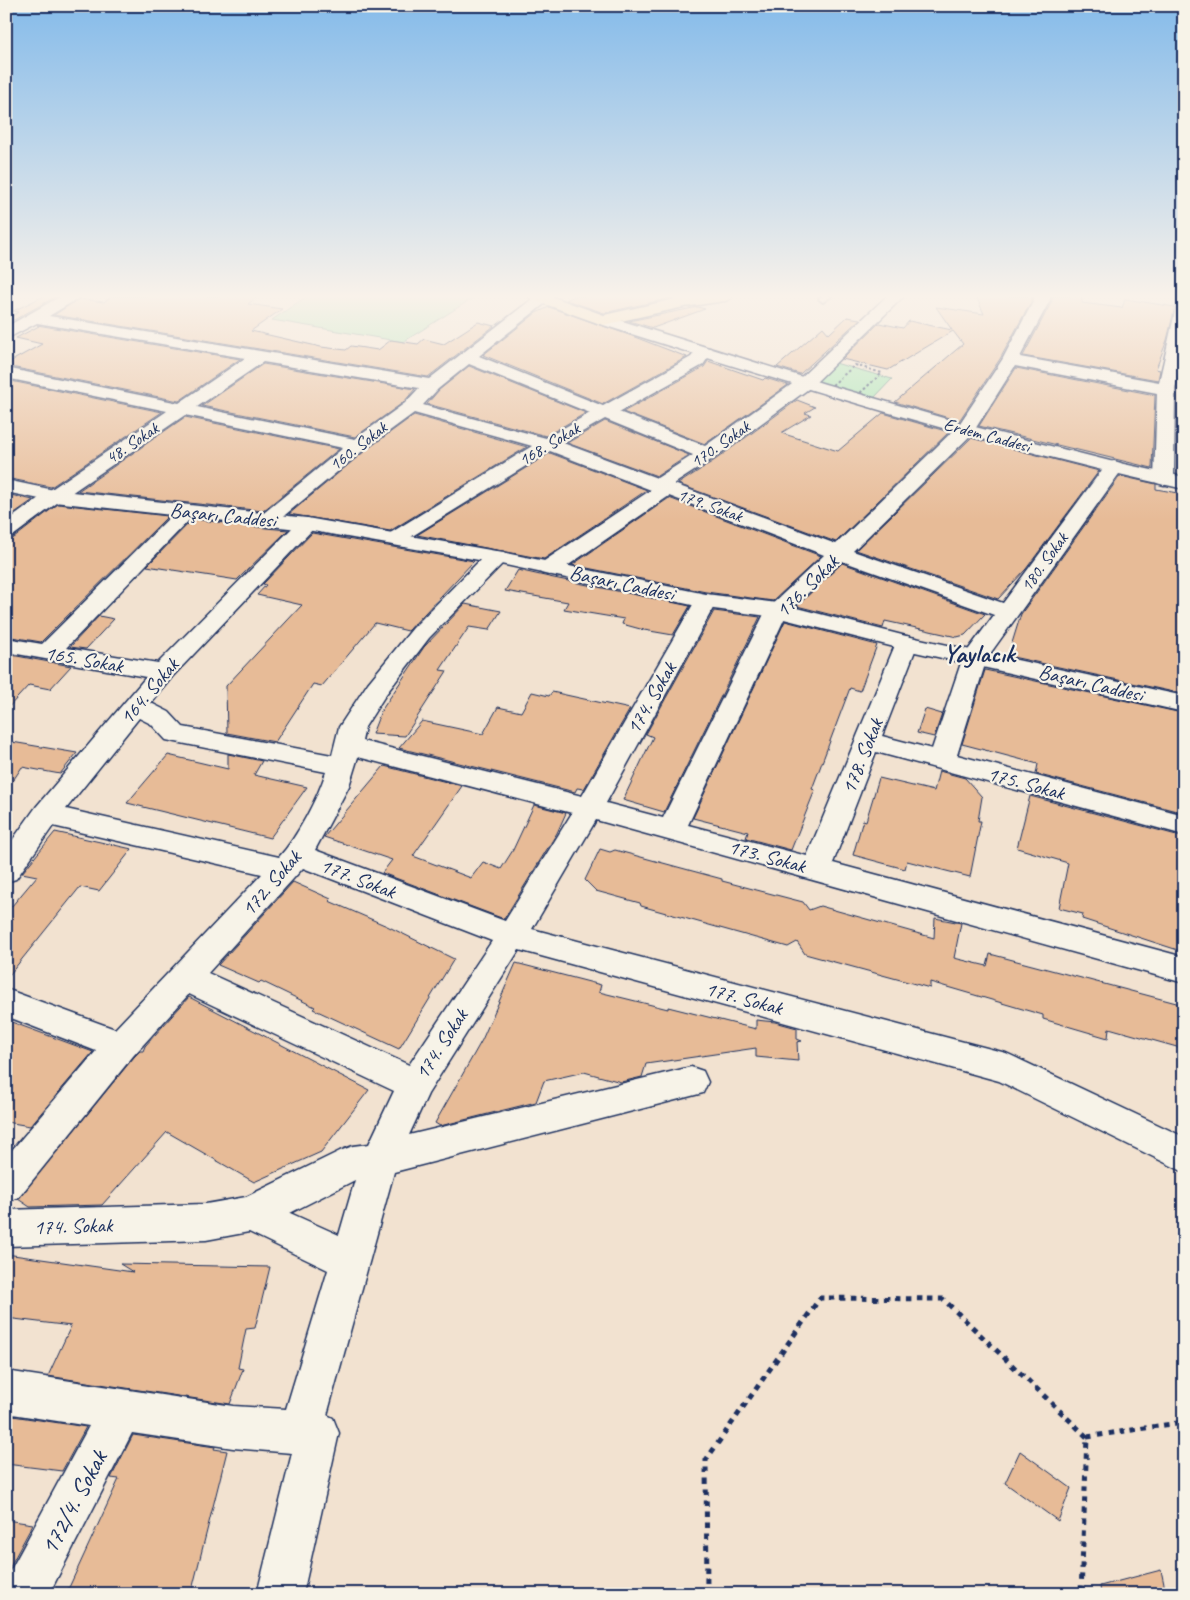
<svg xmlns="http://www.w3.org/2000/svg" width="1190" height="1600" font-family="Caveat,sans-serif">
<rect width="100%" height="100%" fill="#f2e2d0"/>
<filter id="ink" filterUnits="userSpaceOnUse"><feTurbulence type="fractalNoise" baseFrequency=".02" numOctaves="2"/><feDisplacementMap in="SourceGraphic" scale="10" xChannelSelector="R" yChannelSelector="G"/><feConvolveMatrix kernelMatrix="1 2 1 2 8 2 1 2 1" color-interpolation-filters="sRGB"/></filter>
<g filter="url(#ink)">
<g fill="#a0e5b1" stroke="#5e8a88">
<path d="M307,296H476L403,342L272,320Z"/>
<path d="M835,363L892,379L873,399L815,382Z"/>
</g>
<g fill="#e7bb97" stroke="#1b2f5e">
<path d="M44,296H57L14,320L7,319L19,312L13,311Z"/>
<path d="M112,296H259L248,304L282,309L251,331L321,347L346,350L351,346L378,350L391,340L418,344L424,339L444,344L478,322L494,326L428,377L54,315L79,299L104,302Z"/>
<path d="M574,296H666L671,298L604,313L566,300Z"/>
<path d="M976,296H1032V300L1000,359L959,421L895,402L963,344L953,331L888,370L842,359L879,323L903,328L909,321L952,330L936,307L984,314Z"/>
<path d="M1052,296H1082V303L1122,308L1125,299L1175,307L1167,340L1156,369L1160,370L1158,380L1023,356L1052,301Z"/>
<path d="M549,307L632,336L687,357L603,404L483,355L536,313Z"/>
<path d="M698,307L705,309L653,328L629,321Z"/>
<path d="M847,317L860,319L800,374L777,367L823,327L829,334Z"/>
<path d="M37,325L240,359L179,401L6,366V364L42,344L16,338L39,326Z"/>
<path d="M708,361L763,380L765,378L788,385L705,444L623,412L704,367Z"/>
<path d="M263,364L415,389L404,402L355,437L202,406Z"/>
<path d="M469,366L586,413L546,436L427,404L439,390Z"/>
<path d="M1016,368L1155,395L1152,468L979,426Z"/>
<path d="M6,380L162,412L51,487L6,478Z"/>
<path d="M797,400L815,407L805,413L811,415L781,433L838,451L883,413L949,432L836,542L678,484L715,460Z"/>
<path d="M414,415L527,447L390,531L289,514L366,450Z"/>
<path d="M185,417L339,449L263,511L78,491Z"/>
<path d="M605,421L689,455L657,476L567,443Z"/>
<path d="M971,438L1099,471L1026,569L998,599L856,550Z"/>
<path d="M550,453L647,490L544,559L417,535Z"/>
<path d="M1120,476L1156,484V489L1184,494L1183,694L1008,656L1021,614Z"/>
<path d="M6,494L33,500L6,519Z"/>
<path d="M669,498L821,556L773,601L706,592L572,565Z"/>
<path d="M58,504L168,516L41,642L6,636V540L14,538Z"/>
<path d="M193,519L266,528L288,530L237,580L147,566Z"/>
<path d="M312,533L474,561L408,631L375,623L322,686L313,684L275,742L227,733L226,686L302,605L257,595L266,585L263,584Z"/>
<path d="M842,563L985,614L965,635L957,637L885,621L883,628L797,606Z"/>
<path d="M518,570L549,577L690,606L673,635L644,630L622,624L624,619L564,609L568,602L505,591Z"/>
<path d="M465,604L501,611L489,630L469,627L440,670L447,671L405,736L372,734L381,711L424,647Z"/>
<path d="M714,611L760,617L664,812L623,800L653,737L646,734Z"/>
<path d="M99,616L114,619L86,649L70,647Z"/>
<path d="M785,621L877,645L860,691L850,688L812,789L815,790L791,850L746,838L748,832L693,818Z"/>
<path d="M6,654L71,666L50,689L29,685L6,710Z"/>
<path d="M985,670L1182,713L1180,768L1184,771V813L1036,774L1038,764L962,744Z"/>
<path d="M532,692L549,696L552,692L630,709L584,789L577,788L575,792L399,748L422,721L483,734L498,707L521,712Z"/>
<path d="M925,709L942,714L934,737L917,733Z"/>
<path d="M6,741L77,753L60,774L22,767L6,791Z"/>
<path d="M228,754L262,761L254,775L307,787L270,838L127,803L168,755L228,769Z"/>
<path d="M384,766L462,786L413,856L471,878L483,862L501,869L513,850L534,805L566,813L557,833L504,919L382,873L392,860L324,837Z"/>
<path d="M939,771L965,778L982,797L978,821H981L970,877L907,861L905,869L853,855L863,820L866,821L879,778L934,791Z"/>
<path d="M1030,796L1184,837V952L1082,919L1083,914L1059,908L1068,863L1017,848Z"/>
<path d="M55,832L132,849L99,891L80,887L6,979V913L37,876L22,873Z"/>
<path d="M600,849L610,852L615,850L722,879V881L803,902L809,910L820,906L934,938L935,918L961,923L954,958L987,966L990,954L1184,1005V1049L1109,1028L1108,1038L1043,1019V1015L930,982V988L805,954L797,942L788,947L641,906L640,903L596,891L585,880Z"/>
<path d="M293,882L331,899L329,901L387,926L454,959L399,1049L313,1009L315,1007L261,981L259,983L218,965Z"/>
<path d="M516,963L601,985L599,992L668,1009V1007L756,1029V1020L775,1022L797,1028V1039L802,1041L797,1042L798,1061L756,1057V1048L646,1064L642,1077L621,1082L584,1072L544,1081L536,1102L440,1126L435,1123L482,1040Z"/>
<path d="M189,997L369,1090L321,1152L254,1182L167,1132L102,1205L30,1207L18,1199L134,1057L140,1051H143L145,1046Z"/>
<path d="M6,1020L93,1052L30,1126L6,1122Z"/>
<path d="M6,1254L133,1272L120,1264L270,1267L255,1328L246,1329L238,1368L243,1369L230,1404L48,1376L71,1326L6,1318Z"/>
<path d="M6,1415L86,1427L62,1471L6,1464Z"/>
<path d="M133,1435L215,1447L214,1449L227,1451L191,1594H66L119,1479L111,1478Z"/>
<path d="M1020,1451L1071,1488L1058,1521L1005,1483Z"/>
<path d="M6,1520L33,1524L6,1574Z"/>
<path d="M1161,1570L1166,1594H1101L1100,1586Z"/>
</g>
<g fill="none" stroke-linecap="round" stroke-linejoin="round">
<defs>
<path id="lane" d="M822,296H831L823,302L819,299Z"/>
<path id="street" d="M61,296H80L77,299L49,316L429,379L536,296H549L551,298L548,301L479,356L603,406L691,357L698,348H710L712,352L703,365L619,412L705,446L799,379L887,296H904L811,387L714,458L674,484L836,544L958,426L1002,360L1034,300V296H1050V300L1020,357L1159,382L1176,308L1179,305L1184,303V346L1175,389L1174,479L1171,483L1164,485L1157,483L1154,479L1157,393L1015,366L972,434L853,551L1003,603L1107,463L1114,461L1121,463L1124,467L987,658L957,755L1184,815V835L876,752L833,863L1184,957V983L596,820L532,929L1006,1053L1184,1137V1172L999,1081L519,950L428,1094L409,1135L691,1067L703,1071L708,1082L703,1093L394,1172L327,1415L333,1418L339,1433L303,1594H257L292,1453L233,1448L132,1433L49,1594H6L7,1577L89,1426L6,1413V1371L233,1406L286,1409L328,1270L249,1232L206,1240L6,1246V1210L206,1204L246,1197L340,1151L353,1146L369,1144L394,1091L189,994L133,1056L19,1197L6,1202V1157L96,1051L6,1016V989L115,1029L262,874L53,826L16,879L6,882V849L36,807L146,677L6,652V638L42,644L180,507L187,505L194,507L197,511L194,515L66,648L158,663L300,520L307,518L314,520L317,524L314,528L172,677L151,703L169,712L183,727L332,755L339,727L343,721L368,683L413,628L488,552L496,551L504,552L507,557L504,562L429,638L386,694L365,727L362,741L582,796L695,601L698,596L706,594L714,596L717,601L606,803L663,818L766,610L824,555L669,496L557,573L549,575L541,573L538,568L541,563L651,490L550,451L401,543L394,545L387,543L383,539L387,535L532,446L414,413L365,449L274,524L267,526L260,524L257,520L260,516L343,448L185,415L61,500L13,536L6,538V522L47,492L167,411L6,378V368L179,403L245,358L37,323L6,339V327ZM263,362L419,388L405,403L355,439L197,407ZM469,364L590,413L546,438L423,405L438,389ZM605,419L693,455L657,478L563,443ZM842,561L994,615L963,657L932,749L882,736L918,643L914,638L906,636L898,638L807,856L688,825L787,613ZM139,718L151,724L166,740L326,772C318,797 297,838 279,857L66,809ZM358,757L572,813L505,921L315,850L349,786ZM303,868L492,941L409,1065L208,973ZM355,1180L339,1235L290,1213Z"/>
<g id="secondary">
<path d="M603,315L825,384L971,426L1110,461L1184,477V489C985,445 791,385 597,323L595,320L597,317Z"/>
<path d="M6,480L54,490L307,518L496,551L706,594L777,603L906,636L1184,696V712L906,650L776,617L706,608L496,563L307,530L54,502L6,492Z"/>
</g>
<path id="primary" d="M528,296H550L604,315L684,297L733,296L730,299L725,301L684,307L603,325L531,299Z"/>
</defs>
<use href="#lane" stroke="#1b2f5e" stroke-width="4"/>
<use href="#street" stroke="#1b2f5e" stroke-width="3"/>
<use href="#secondary" stroke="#1b2f5e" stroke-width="3"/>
<use href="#primary" stroke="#1b2f5e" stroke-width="3"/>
<path stroke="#1b2f5e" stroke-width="2" stroke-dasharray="2.5 2.5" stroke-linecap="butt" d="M855,365L882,373L859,394L831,386Z"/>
<g stroke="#1b2f5e" stroke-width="5" stroke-dasharray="5.5 5.5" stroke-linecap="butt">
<path d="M1087,1437L1184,1422"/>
<path d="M707,1594L706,1460L820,1298L943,1299L1087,1437L1081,1594"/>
</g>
<use href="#lane" fill="#f7f3e8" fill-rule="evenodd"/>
<use href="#street" fill="#f7f3e8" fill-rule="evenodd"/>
<use href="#secondary" fill="#f7f3e8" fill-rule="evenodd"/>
<use href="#primary" fill="#f8deab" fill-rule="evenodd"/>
</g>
</g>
<linearGradient id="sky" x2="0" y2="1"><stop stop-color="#85bbea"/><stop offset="0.57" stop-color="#f9f2ea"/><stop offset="1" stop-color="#f9f2ea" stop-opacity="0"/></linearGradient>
<rect width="1190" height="520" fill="url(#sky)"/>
<g text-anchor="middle" stroke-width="4.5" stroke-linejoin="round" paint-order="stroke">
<g font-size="18" fill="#1b2f5e" stroke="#f7f3e8">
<text transform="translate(987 435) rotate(15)" y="6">Erdem Caddesi</text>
<text transform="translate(132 443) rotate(-34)" y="6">48. Sokak</text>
<text transform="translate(549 444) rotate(-31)" y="6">168. Sokak</text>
<text transform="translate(720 444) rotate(-35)" y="6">170. Sokak</text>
<text transform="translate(358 446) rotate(-38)" y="6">160. Sokak</text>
<text transform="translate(710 505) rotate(20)" y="6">179. Sokak</text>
<text transform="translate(1044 562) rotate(-54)" y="6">180. Sokak</text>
</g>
<g font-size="21" fill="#1b2f5e" stroke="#f7f3e8">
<text transform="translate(223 515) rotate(6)" y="7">Başarı Caddesi</text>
<text transform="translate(622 583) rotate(12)" y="7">Başarı Caddesi</text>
<text transform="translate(807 586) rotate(-45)" y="7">176. Sokak</text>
<text transform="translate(84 659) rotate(10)" y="7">165. Sokak</text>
<text transform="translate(1091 683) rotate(13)" y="7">Başarı Caddesi</text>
<text transform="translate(149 691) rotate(-50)" y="7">164. Sokak</text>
<text transform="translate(651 698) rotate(-60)" y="7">174. Sokak</text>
<text transform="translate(862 756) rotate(-68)" y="7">178. Sokak</text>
<text transform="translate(1026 783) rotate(15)" y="7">175. Sokak</text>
<text transform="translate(767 856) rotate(15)" y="7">173. Sokak</text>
<text transform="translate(358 878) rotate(21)" y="7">177. Sokak</text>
<text transform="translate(271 883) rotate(-49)" y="7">172. Sokak</text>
<text transform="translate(744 998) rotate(15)" y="7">177. Sokak</text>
<text transform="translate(441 1044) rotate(-57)" y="7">174. Sokak</text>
<text transform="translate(73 1226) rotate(-2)" y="7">174. Sokak</text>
</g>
<g font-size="25" fill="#1b2f5e" stroke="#f7f3e8">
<text transform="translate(73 1502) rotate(-62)" y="9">172/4. Sokak</text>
</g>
<g font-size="26" font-weight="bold" fill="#1b2f5e" stroke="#f7f3e8">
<text x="979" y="662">Yaylacık</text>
</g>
</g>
<rect width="1190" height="1600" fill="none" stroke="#f7f3e8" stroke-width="25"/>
<rect x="12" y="12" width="1165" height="1575" fill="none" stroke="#1b2f5e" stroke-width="2" filter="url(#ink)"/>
</svg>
